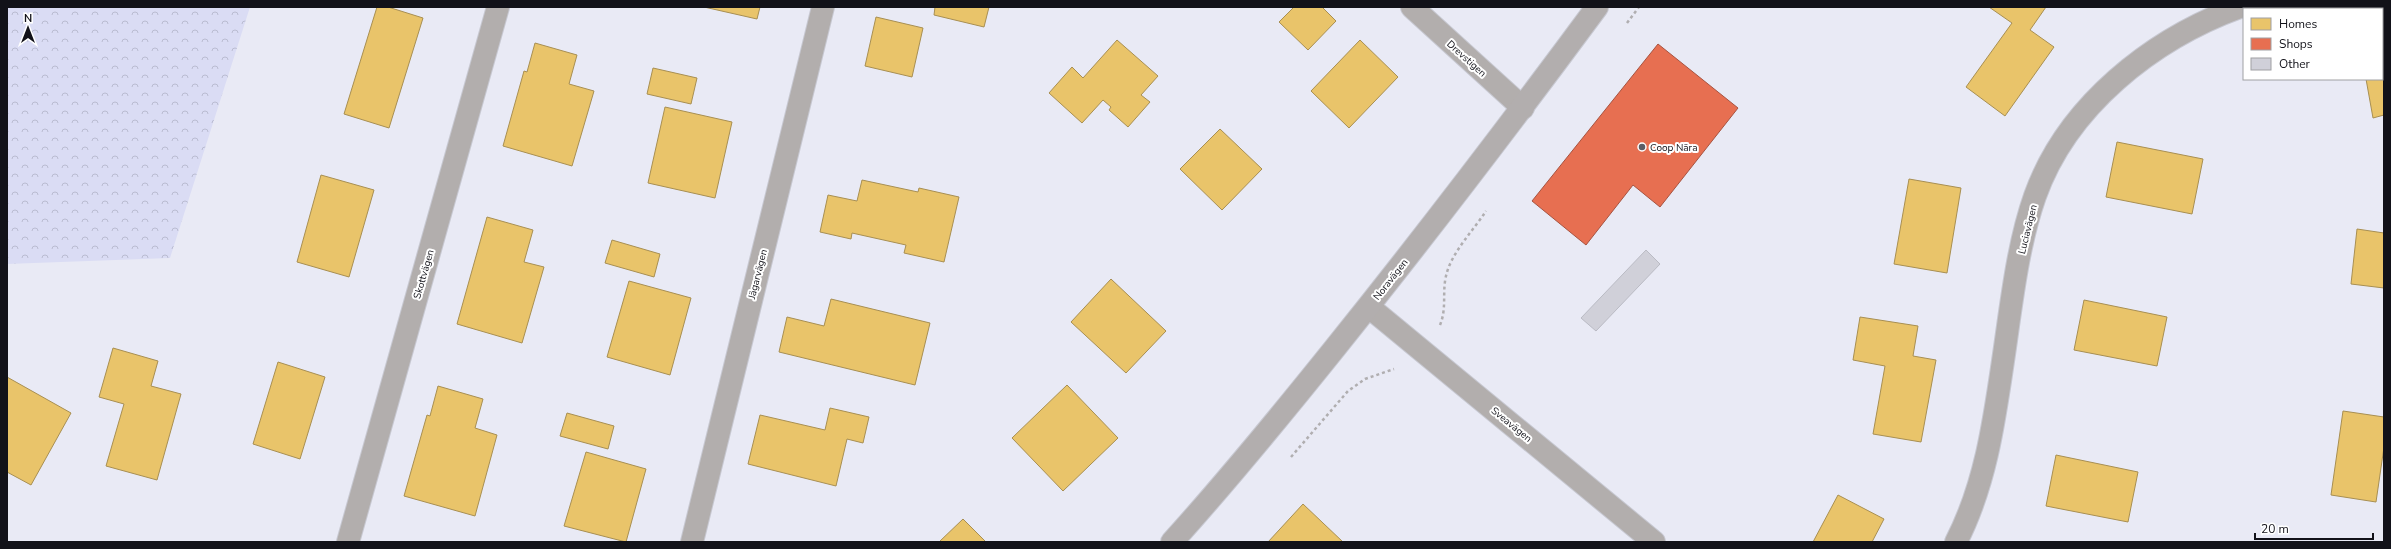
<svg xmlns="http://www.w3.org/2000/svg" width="2391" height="549" font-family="'Nunito Sans',sans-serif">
<defs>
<pattern id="forest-crowns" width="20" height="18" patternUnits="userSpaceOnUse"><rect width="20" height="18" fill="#dadcf4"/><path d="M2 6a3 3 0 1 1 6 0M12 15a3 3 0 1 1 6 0" fill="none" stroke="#babcd1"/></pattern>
</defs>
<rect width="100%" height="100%" fill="#e9eaf5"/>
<path fill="url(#forest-crowns)" d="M7,7H250L170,258L7,264Z"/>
<g fill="#e9c46a" stroke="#a88f52">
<path d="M377,7H388L423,18L389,128L344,114Z"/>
<path d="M704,7H760L757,19Z"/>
<path d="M935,7H989L984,27L934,15Z"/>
<path d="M1294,7H1322L1336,21L1308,50L1279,22Z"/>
<path d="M1989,7H2046L2030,30L2054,47L2005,116L1966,87L2012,23Z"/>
<path d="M876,17L923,28L912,77L865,66Z"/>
<path d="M1117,40L1158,76L1141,95L1150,102L1128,127L1109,110L1111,107L1103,100L1082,123L1049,93L1072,67L1083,78Z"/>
<path d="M1360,40L1398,77L1349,128L1311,91Z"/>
<path d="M535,43L577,55L569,84L594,91L572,166L503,146L524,71L527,72Z"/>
<path d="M2382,50H2384V115L2373,118L2366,79H2382Z"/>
<path d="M653,68L697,78L691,104L647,94Z"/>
<path d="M665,107L732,122L715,198L648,183Z"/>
<path d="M1220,129L1262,169L1222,210L1180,169Z"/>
<path d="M2117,142L2203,159L2192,214L2106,197Z"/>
<path d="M321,175L374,190L349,277L297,262Z"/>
<path d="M1909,179L1961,188L1947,273L1894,264Z"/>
<path d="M862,180L918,192L919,188L959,197L944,262L904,253L906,245L852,233L851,239L820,232L828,195L857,201Z"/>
<path d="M487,217L533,230L524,262L544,267L522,343L457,324Z"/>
<path d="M2357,229L2384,233V288L2351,284Z"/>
<path d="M612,240L660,254L654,277L605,263Z"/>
<path d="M1111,279L1166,331L1126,373L1071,322Z"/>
<path d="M629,281L691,298L670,375L607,357Z"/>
<path d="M831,299L930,323L915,385L779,352L787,317L824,326Z"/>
<path d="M2084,300L2167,317L2157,366L2074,350Z"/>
<path d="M1860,317L1918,326L1913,356L1936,360L1921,442L1873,434L1885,366L1853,360Z"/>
<path d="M113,348L158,361L151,386L181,394L157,480L106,466L124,404L99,397Z"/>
<path d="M278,362L325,377L300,459L253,444Z"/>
<path d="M7,377L71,413L31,485L7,472Z"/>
<path d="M1067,385L1118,438L1063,491L1012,438Z"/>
<path d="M438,386L483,399L475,428L497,435L475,516L404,496L427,415L430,416Z"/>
<path d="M830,408L869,417L863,443L847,439L836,486L748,464L760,415L825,430Z"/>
<path d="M2343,411L2384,417V447L2376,502L2331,495Z"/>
<path d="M567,413L614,426L608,449L560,436Z"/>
<path d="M586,452L646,469L626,542L564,526Z"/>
<path d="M2056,455L2138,472L2128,522L2046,506Z"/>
<path d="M1838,495L1884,519L1872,542H1813Z"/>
<path d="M1303,504L1343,542H1268Z"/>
<path d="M963,519L986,542H939Z"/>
</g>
<path fill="#e76f51" stroke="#a75340" d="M1658,44L1738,108L1660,207L1633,185L1586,245L1532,201Z"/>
<path fill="#d0d0d9" stroke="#babbc4" d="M1646,250L1660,264L1596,331L1581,318Z"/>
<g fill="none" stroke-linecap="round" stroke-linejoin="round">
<defs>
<g id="street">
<path d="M1412,7L1523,108"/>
<path d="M1369,307L1654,542"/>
<path d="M348,542L498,7"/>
<path d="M692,542L823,7"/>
<path d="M1956,542C1985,486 1994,423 2003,361C2011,308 2017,247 2035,196C2067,106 2152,39 2240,7"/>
</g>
<path id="secondary" d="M1172,542C1229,479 1282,414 1335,348C1425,236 1512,122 1597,7"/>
</defs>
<use href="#street" stroke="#c7c8d1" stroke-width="24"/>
<use href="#secondary" stroke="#c7c8d1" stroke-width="24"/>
<g stroke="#b0aeb0" stroke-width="2.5" stroke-dasharray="3 3" stroke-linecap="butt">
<path d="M1627,23L1639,7"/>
<path d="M1440,325C1447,308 1442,293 1446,276C1451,253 1473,231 1486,211"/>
<path d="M1291,457L1348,391L1365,379L1394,369"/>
</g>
<use href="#street" stroke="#b2aead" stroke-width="22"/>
<use href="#secondary" stroke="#b2aeae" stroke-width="22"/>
</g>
<circle fill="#5d5e66" stroke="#fff" stroke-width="1.5" cx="1642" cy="147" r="4"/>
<g text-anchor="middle" stroke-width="4" stroke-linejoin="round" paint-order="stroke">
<g font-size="10" fill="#121219" stroke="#fff">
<text transform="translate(1467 58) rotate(42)" y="4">Drevstigen</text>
<text transform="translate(2027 229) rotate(-76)" y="4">Luciavägen</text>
<text transform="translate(423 274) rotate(-74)" y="4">Skottvägen</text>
<text transform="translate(757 274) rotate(-76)" y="4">Jägarvägen</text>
<text transform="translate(1390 279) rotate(-52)" y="4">Noravägen</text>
<text transform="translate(1512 424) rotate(39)" y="4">Sveavägen</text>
</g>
<g font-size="10" fill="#121219" stroke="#fff" text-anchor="start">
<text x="1650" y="151">Coop Nära</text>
</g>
</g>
<rect width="2391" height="549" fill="none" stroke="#121219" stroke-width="16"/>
<rect x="2243" y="8" width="140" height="72" fill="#ffffff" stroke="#a0a0a3"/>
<rect x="2251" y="18" width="20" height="12" fill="#e9c46a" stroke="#a0a0a3"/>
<text x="2279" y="28" font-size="12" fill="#121219">Homes</text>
<rect x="2251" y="38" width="20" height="12" fill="#e76f51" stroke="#a0a0a3"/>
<text x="2279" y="48" font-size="12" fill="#121219">Shops</text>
<rect x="2251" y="58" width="20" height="12" fill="#d0d0d9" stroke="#a0a0a3"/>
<text x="2279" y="68" font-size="12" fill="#121219">Other</text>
<g transform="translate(28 28)" stroke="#ffffff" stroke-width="3" paint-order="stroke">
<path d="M0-3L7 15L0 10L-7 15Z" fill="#121219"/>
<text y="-6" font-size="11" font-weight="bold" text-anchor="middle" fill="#121219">N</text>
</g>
<path d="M2255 533v6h118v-6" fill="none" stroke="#121219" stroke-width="2"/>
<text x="2261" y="533" font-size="12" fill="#121219" stroke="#ffffff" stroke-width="3" paint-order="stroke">20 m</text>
</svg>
